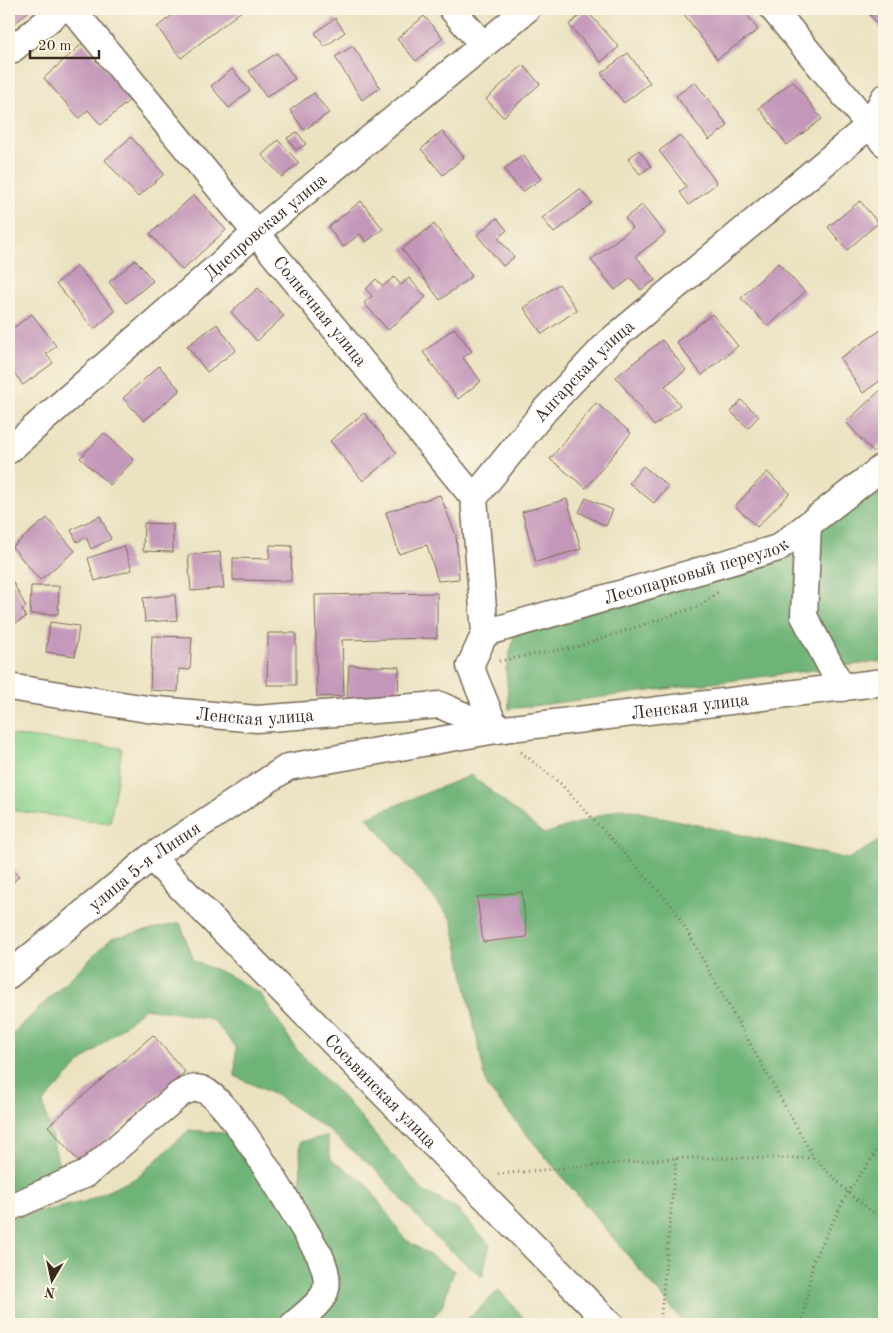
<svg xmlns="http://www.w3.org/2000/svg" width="893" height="1333" font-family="'Old Standard TT',serif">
<rect width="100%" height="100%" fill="#fcf5e5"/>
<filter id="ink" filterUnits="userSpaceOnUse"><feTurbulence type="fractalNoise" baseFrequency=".02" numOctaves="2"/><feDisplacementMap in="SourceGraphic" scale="10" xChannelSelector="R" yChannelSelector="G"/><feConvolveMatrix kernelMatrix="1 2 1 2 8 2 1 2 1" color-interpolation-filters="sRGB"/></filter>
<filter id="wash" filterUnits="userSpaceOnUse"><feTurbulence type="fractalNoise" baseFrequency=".0096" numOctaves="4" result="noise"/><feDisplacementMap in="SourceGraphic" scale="20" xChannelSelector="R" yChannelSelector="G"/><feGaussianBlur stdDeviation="1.12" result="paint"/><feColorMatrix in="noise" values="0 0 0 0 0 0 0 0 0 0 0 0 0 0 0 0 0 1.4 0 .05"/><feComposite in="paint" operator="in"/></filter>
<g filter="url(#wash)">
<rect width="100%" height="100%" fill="#ebe2c1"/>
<path fill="#89d28d" stroke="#627e56" d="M9,735L122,748L110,823L9,810Z"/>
<g fill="#6eb478" stroke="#546f4b">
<path d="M884,479V661L509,709L506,669L515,633L789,550Z"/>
<path d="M471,775L544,834L622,808L848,859L884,838V1324H685L487,1087L452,920L367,817Z"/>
<path d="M180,923L194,961L224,973L260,993L297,1050L353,1108L423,1191L456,1208L490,1245L482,1277L434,1236L377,1171L328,1130L279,1097L235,1076L236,1047L212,1019L145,1008L78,1065L43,1103L60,1169L32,1184L9,1209V1037L112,938Z"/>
<path d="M189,1130L246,1135L267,1184L301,1193L300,1142L327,1136L331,1160L365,1182L405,1239L454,1271L442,1307L427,1324H9V1218L84,1202L138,1177Z"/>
<path d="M499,1290L529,1324H462Z"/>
</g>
<g id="blocks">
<g fill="#c397b9">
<path d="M9,9H31L9,29Z"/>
<path d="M180,9H244L181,58L157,27Z"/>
<path d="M692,9H743L758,30L717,59L684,14Z"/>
<path d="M878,9H884V33L870,15Z"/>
<path d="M586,10L619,47L601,62L569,25Z"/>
<path d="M424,16L443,38L416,61L397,39Z"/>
<path d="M335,18L345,32L325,47L315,33Z"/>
<path d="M83,43L132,98L101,125L88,110L79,118L44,78Z"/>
<path d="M353,46L380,88L362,100L335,57Z"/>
<path d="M277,53L295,79L266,97L249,71Z"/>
<path d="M628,53L650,83L624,103L601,73Z"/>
<path d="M523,65L540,84L503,117L486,99Z"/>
<path d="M232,69L250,90L229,108L211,86Z"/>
<path d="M793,81L822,119L787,145L759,108Z"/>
<path d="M695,82L728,126L709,140L676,96Z"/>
<path d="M314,93L329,113L304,130L290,110Z"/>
<path d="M442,131L464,157L443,175L421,149Z"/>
<path d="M297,132L306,144L296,150L287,138Z"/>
<path d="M680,135L717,183L689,205L680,192L687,187L659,151Z"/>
<path d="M131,137L164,174L138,197L105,160Z"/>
<path d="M278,140L299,163L282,177L262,155Z"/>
<path d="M639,150L651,166L640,174L628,159Z"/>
<path d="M523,155L541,179L522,192L504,169Z"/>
<path d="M580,189L592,203L554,233L542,218Z"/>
<path d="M194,195L226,230L182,270L150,234Z"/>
<path d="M361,201L383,229L366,242L360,234L343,247L328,227Z"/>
<path d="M860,201L878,223L847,250L828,227Z"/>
<path d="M642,205L665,234L636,256L655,280L641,290L631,278L615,290L591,260L632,228L625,218Z"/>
<path d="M497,218L507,230L498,238L514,257L503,266L477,235Z"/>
<path d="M434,224L472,276L440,300L402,249Z"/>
<path d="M136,260L153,281L126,303L109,282Z"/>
<path d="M778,263L805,292L768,327L741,298Z"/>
<path d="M77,266L115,311L94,329L56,284Z"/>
<path d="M394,277L401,285L409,278L426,297L388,330L364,303L372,296L366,289L376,279L383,286Z"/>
<path d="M559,284L577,310L542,334L524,308Z"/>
<path d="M258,288L284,316L257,341L231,312Z"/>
<path d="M32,314L56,346L46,354L53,363L23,385L9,366V331Z"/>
<path d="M712,314L738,346L702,375L676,342Z"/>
<path d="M217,324L236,350L207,372L187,346Z"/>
<path d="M454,328L472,351L463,358L481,381L458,399L423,352Z"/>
<path d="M884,328V366L879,369L884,378L863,393L840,358Z"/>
<path d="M662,340L686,370L665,386L680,405L654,426L616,377Z"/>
<path d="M159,366L180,390L144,421L123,398Z"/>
<path d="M884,387V441L873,452L846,422Z"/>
<path d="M741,400L759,416L748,428L731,412Z"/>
<path d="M596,403L631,433L586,488L550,459Z"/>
<path d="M364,413L397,453L363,481L330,441Z"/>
<path d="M104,433L134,460L110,485L80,458Z"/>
<path d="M643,466L668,486L654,503L629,483Z"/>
<path d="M767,472L790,493L757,527L735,506Z"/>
<path d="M440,495L456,535L459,579L438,581L427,545L399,554L386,512Z"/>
<path d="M586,498L613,510L606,526L579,512Z"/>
<path d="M567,499L581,549L536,562L522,512Z"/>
<path d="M100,516L111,539L91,549L86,537L77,542L71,530Z"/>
<path d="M47,518L75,551L40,580L12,547Z"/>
<path d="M144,523L173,524V552L143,551Z"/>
<path d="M270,545L292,546L291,581L233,580V558L269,559Z"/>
<path d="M124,546L132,570L95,581L88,558Z"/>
<path d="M220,552L224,588L191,591L188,555Z"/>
<path d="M9,575L26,607L22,610L26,617L9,627Z"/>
<path d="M31,586H59L58,614H30Z"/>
<path d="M437,593V638L342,640L344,696L317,697L315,595Z"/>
<path d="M175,595L177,620L145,622L143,598Z"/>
<path d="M50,622L79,626L75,656L46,652Z"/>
<path d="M268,633H296V685H267Z"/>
<path d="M152,636L192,637L190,670L179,669L178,692L150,690Z"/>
<path d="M349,665L399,667L398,703L347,701Z"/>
<path d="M9,867L19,876L9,887Z"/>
<path d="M522,892L527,937L483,942L477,897Z"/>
<path d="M153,1035L185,1072L80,1163L48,1126Z"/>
</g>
</g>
</g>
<g filter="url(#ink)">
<use href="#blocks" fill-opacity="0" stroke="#796a57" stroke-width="1"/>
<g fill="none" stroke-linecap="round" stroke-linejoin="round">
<defs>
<g id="minor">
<path id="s1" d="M72,9L474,498"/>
<path d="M452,9L483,45"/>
<path d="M773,9L884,143"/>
<path d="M9,52L62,9"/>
<path id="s2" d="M9,450L257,232L527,9"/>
<path d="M808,525L804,616L842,688"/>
<path id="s3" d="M485,633L778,548L884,466"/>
<path id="s4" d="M9,687L147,709L257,719L440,705L496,730"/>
<path id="s5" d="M496,730L470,666L485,633L474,498L545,410L609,342L870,125L884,98"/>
<path id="s6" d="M151,857L610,1324"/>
<path id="s7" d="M9,975L151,857L288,767L496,730L884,682"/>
<path d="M9,1208L86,1174L180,1094C187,1090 193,1087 201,1089C230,1097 300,1224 319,1254C337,1293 322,1300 294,1324"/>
</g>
</defs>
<use href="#minor" stroke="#796a57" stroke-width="29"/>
<g stroke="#796a57" stroke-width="3" stroke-dasharray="1 4" stroke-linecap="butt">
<path d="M499,661L576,647L700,606L718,592"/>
<path d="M521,752L561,784L674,908L814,1158L848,1192L884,1222"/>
<path d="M498,1174L676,1158H813"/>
<path d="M660,1324L676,1158"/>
<path d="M802,1324L813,1261L848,1192L884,1141"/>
</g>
<use href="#minor" stroke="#fff" stroke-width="26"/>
</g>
</g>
<g text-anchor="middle" stroke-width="5" stroke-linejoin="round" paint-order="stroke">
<g font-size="18" fill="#3b2a1e" stroke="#fcf5e5">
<text dy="6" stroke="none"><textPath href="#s2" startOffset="340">Днепровская улица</textPath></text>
<text dy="6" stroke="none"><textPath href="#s1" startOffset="391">Солнечная улица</textPath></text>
<text dy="6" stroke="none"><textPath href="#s5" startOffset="409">Ангарская улица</textPath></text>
<text dy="6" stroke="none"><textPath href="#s3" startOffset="220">Лесопарковый переулок</textPath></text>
<text dy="6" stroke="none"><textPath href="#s7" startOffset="755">Ленская улица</textPath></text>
<text dy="6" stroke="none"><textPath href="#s4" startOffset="248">Ленская улица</textPath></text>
<text dy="6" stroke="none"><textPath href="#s7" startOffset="174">улица 5-я Линия</textPath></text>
<text dy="6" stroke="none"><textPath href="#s6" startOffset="328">Сосьвинская улица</textPath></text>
</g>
</g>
<rect width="893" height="1333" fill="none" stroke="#fcf5e5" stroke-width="30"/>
<g transform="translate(52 1280) rotate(189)" stroke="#fcf5e5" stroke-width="4" paint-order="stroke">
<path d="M0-4L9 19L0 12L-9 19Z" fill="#3b2a1e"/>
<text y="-8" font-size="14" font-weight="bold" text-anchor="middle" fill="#3b2a1e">N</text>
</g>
<path d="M30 50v8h69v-8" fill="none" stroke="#3b2a1e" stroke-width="2.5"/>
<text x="38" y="50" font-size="15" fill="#3b2a1e" stroke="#fcf5e5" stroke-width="4" paint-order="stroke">20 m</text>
</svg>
